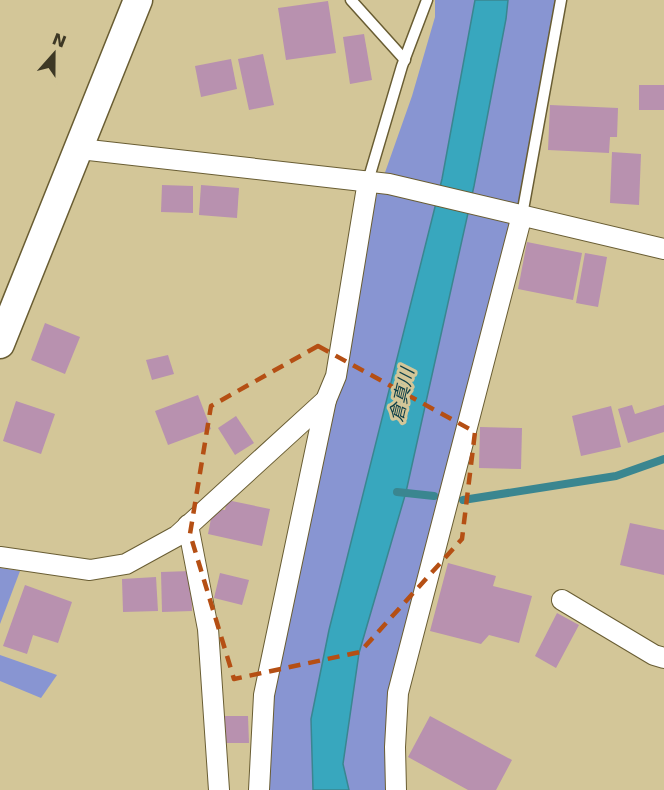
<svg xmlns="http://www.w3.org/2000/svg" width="664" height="790" font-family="'DejaVu Sans','Noto Sans JP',sans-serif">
<rect width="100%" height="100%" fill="#d3c698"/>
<g fill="#8895d2">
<path d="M435,0H556L517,236L398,693L389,790H263L272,656L376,198L412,96L435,17Z"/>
<path d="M0,568L20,571L0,624Z"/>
<path d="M0,655L57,675L41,698L0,681Z"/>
</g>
<path fill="#38a7be" stroke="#3a8690" stroke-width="1.5" d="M475,0H508L506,19L474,186L406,492L359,653L343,764L349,790H313L311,719L329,630L442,179Z"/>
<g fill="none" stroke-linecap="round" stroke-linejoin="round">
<g stroke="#3a8690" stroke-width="8">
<path d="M397,492L434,496"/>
<path d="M463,500L616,476L664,459"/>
</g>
</g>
<g fill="#b891af">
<path d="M328,1L336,53L286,60L278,8Z"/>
<path d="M364,34L372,80L350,84L343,37Z"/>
<path d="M263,54L274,105L249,110L238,59Z"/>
<path d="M231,59L237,89L201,97L195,66Z"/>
<rect x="639" y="85" width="25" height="25"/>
<path d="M550,105L618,108L617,137H610L609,153L548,150Z"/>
<path d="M612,152L641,154L639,205L610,203Z"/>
<path d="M162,185L193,186V213L161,212Z"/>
<path d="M201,185L239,188L237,218L199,215Z"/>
<path d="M527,242L582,253L573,300L518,289Z"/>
<path d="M585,253L607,257L598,307L576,303Z"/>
<path d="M45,323L80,337L65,374L31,360Z"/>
<path d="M168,355L174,374L152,380L146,360Z"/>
<path d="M198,395L211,429L168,445L155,411Z"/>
<path d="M16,401L55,414L41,454L3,441Z"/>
<path d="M632,405L635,414L664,405V432L628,443L618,409Z"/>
<path d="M611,406L621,447L581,456L572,416Z"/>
<path d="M236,416L254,443L235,455L218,428Z"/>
<path d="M480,427L522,428L521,469L479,468Z"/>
<path d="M227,500L270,509L262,546L208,534L213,508L225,510Z"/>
<path d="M630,523L664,530V575L620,565Z"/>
<path d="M448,563L496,576L493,586L532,596L519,643L489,635L481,644L430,631Z"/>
<path d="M191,571L192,611L162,612L161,572Z"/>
<path d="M220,573L249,580L242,605L214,598Z"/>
<path d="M156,577L158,611L123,612L122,579Z"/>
<path d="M25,585L72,602L58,643L33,635L27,654L3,646Z"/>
<path d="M557,613L579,625L556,668L535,656Z"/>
<path d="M224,716H248L249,743H225Z"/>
<path d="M430,716L512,760L496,790H468L408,757Z"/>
</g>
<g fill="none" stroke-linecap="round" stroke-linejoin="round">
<defs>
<g id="lane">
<path d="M351,0L405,60"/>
<path d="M368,181L402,66L427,0"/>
<path d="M522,215L561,0"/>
</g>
<g id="street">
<path d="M80,149L389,184L664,249"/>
<path d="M188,525L208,629L219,790"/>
<path d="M0,557L90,570L126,564L177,536L326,400L336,376L368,181"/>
<path d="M562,600L654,655L664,658"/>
<path d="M259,790L264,695L326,400"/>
<path d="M396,790L395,747L398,693L522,215"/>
</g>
<path id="secondary" d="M0,344L138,0"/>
</defs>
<use href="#lane" stroke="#695d33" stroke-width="13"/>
<use href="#street" stroke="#695d33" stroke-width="22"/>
<use href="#secondary" stroke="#695d33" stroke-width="31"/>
<use href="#lane" stroke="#fff" stroke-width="10"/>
<use href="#street" stroke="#fff" stroke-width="20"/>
<use href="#secondary" stroke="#fff" stroke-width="28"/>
</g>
<path fill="none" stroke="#b54f14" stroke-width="4.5" stroke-dasharray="12 8" stroke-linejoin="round" d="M318,346L475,432L462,539L360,652L234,679L190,534L211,406Z"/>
<g text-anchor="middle" stroke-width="6" stroke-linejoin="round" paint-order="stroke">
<g font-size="18" font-style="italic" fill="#0c3e48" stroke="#d3c698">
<text transform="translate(402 395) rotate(-77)" y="6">倉真川</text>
</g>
</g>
<g transform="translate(54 54) rotate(21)" stroke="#d3c698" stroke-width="4.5" paint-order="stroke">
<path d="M0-4.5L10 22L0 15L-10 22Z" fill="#3d3825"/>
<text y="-9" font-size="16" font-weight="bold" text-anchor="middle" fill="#3d3825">N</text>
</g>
</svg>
